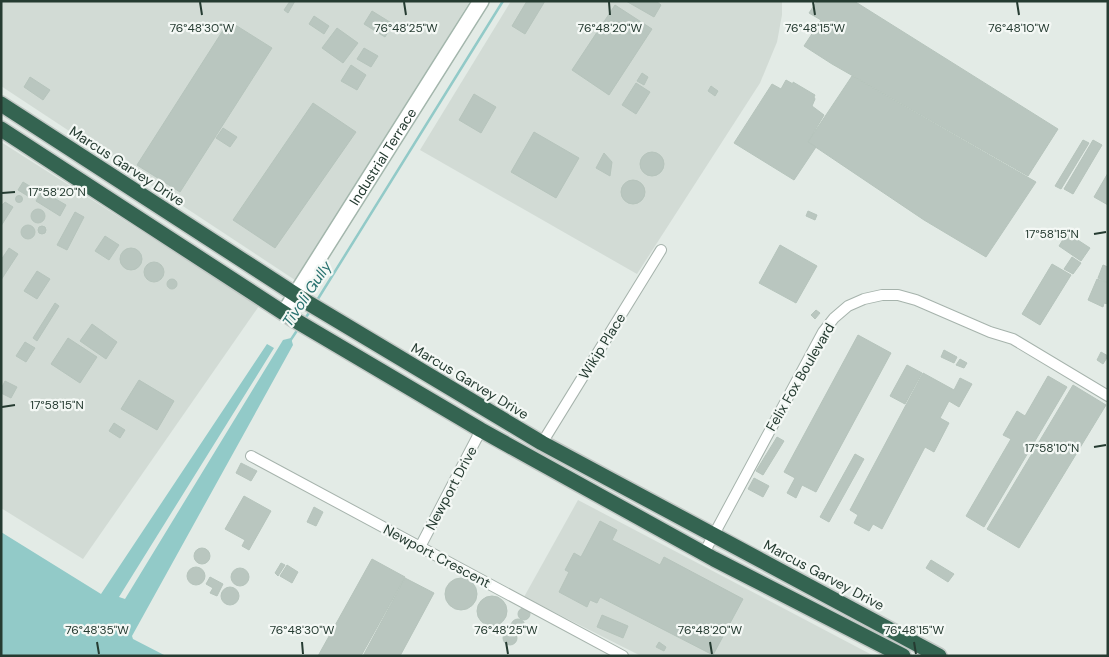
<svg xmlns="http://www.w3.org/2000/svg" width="1109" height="657" font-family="'DM Sans',sans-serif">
<rect width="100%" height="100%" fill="#e3ebe6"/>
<g fill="#d2dbd5">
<path d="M1,1H470L298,282L1,86Z"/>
<path d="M511,1H782V15L777,42L760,83L637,274L420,150Z"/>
<path d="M1,142L259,306L83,559L1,508Z"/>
<path d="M578,500L874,656H641L524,597Z"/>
</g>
<path fill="#92cac8" d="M291,338L293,345L132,636L133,639L166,656H1V532L101,594L267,344L274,348L119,597L125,599L283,340Z"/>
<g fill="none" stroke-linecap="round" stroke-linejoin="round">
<g stroke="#92cac8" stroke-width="2.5">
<path d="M316,302L503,1"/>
<path d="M304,320L311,310"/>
<path d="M290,341L298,329"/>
</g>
</g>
<g fill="#b9c6bf" stroke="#b6c4bc">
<path d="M290,1H295L288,13L284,10Z"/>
<path d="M527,1H545L525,34L512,26Z"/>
<path d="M626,1H656L661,5L654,17Z"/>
<path d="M817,1H854L1058,129L1028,176L832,64L804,46L821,20L809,13Z"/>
<path d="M615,5L652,29L609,95L572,70Z"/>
<path d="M372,11L393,24L385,37L364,24Z"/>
<path d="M314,16L329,26L324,34L309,24Z"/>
<path d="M229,21L272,48L180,192L137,165Z"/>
<path d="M337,28L358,43L343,63L322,48Z"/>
<path d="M364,48L378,56L371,67L357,59Z"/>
<path d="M351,65L366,75L357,90L341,81Z"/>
<path d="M642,73L648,77L644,85L637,81Z"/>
<path d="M852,76L1036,182L986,257L924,220L808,142Z"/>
<path d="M30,77L50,90L43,100L24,87Z"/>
<path d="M786,80L793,84V82L815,95L814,97L815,99L812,106L824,115L808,142L816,147L794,180L734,143L772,84L781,89Z"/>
<path d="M636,83L650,92L636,114L622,105Z"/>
<path d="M711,86L718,91L715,96L708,91Z"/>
<path d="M474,94L496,107L481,133L459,120Z"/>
<path d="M313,103L356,132L275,248L233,220Z"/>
<path d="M223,128L237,137L230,147L216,138Z"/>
<path d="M534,132L579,158L556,198L511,172Z"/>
<path d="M1083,140L1089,143L1061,189L1055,186Z"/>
<path d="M1093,140L1102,145L1073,194L1064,189Z"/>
<circle cx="652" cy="164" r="12"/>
<path d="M604,153L612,162L610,176L596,168Z"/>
<path d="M1108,173V205L1094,197Z"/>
<circle cx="633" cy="192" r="12"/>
<path d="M23,182L36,190L31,198L18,190Z"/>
<path d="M42,191L66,205L60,216L36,201Z"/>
<circle cx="19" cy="199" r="3.5"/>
<path d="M5,202L13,207L1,226V206Z"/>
<circle cx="38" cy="216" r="7"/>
<path d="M808,211L817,215L815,220L806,216Z"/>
<path d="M75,212L84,217L67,250L57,245Z"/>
<circle cx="28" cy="232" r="7"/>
<circle cx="42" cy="230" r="4"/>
<path d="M1067,233L1090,248L1081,261L1059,246Z"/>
<path d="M105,236L119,245L109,260L95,251Z"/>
<path d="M780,245L817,266L796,303L759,283Z"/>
<path d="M9,248L18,254L1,280V260Z"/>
<circle cx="131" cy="259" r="11"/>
<path d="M1072,257L1081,263L1073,274L1064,269Z"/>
<circle cx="154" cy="272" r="10"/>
<path d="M1052,264L1071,275L1040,325L1022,314Z"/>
<path d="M1103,265L1108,267V283L1098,278Z"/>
<path d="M37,271L50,279L37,299L24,291Z"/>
<path d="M1097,279L1108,283V304L1104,303L1103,307L1088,300Z"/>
<circle cx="172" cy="284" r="5"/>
<path d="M55,303L59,306L37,341L33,338Z"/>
<path d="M816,310L820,313L815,319L811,315Z"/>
<path d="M92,324L117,342L106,359L80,341Z"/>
<path d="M858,335L891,353L816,492L802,485L796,498L787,493L795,478L784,472Z"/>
<path d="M68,338L97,357L80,383L51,364Z"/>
<path d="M25,342L35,348L26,362L16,356Z"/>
<path d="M944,350L957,357L954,363L941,357Z"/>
<path d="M1101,352L1108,356L1103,364L1097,360Z"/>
<path d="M960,359L967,363L964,368L956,365Z"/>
<path d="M907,365L922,373L905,404L890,396Z"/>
<path d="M923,373L954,390L960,378L972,384L959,407L949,401L940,418L949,423L934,452L925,447L882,529L873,524L869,531L854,523L858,515L850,510Z"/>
<path d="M1048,376L1067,387L984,527L966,516L1011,439L1003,435L1017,411L1025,416Z"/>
<path d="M139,380L174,401L157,430L121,409Z"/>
<path d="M5,381L17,387L11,398L1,393V389Z"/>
<path d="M1073,385L1106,405L1019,548L987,529Z"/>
<path d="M114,423L125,430L120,438L109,431Z"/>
<path d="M777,437L784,441L763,475L756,471Z"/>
<path d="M855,454L864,459L829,522L820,517Z"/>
<path d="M241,463L257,471L251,481L236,473Z"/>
<path d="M754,478L769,486L763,497L748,489Z"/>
<path d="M244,496L271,511L249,550L242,546L245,540L225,529Z"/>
<path d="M314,507L323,512L316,526L307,522Z"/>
<path d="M600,521L617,530L612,540L660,565L664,557L743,599L713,655L600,597L597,603L590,600L587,607L559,592L569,572L565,570L574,553L581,557Z"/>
<circle cx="202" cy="556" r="8"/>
<path d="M372,559L405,577L361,656H318Z"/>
<path d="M931,560L954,574L948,582L926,568Z"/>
<path d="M281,563L285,565L278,576L275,573Z"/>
<path d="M287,565L298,572L292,583L280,576Z"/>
<circle cx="196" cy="576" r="9"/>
<circle cx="240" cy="577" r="9"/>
<path d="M210,577L223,584L217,596L210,593L213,588L206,584Z"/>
<circle cx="461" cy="594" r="16"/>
<path d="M405,578L434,593L400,656H363Z"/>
<circle cx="230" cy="596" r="9"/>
<circle cx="492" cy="611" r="15"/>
<circle cx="524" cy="614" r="6"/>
<path d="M602,615L628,626L623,638L597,627Z"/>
<circle cx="518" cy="626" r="7"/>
<circle cx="510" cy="638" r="7"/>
<path d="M659,642L666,647L664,651L656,647Z"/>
</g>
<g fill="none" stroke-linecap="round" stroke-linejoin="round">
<defs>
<g id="street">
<path d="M542,443L661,250"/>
<path d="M251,456L623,656"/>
<path d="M420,547L481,430"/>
<path d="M704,553L823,332L834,318L848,306L864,299L882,295H898L916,300L990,332L1013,339L1108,396"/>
</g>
<g id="secondary">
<path id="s1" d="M284,313L481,1"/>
</g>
<g id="highway">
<path d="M1,104L310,304L542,443L939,656"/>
<path d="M1,129L293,319L481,430L714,559L903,656"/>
</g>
</defs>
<use href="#street" stroke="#a6b3ac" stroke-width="12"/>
<use href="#secondary" stroke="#a3b6ac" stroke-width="18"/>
<use href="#highway" stroke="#c2c8c5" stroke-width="18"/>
<use href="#street" stroke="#fff" stroke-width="10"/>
<use href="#secondary" stroke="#fff" stroke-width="15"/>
<use href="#highway" stroke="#346451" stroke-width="15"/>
</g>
<path fill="none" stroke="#253b31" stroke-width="2" d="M200,2L202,15M404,2L406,15M609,2L610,15M813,2L815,15M1017,2L1019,15M2,193L15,192M1094,234L1106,232M2,407L15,405M1094,447L1106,445M97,642L99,654M302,642L303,654M506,642L508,654M710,642L712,654M914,642L916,654"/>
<g text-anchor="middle" stroke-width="4.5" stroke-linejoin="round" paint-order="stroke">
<g font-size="14" fill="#253b31" stroke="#f4f8f5">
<text dy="5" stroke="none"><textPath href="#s1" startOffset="185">Industrial Terrace</textPath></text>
<text transform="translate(127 166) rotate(33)" y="5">Marcus Garvey Drive</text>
<text transform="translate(602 346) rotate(-58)" y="5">Wikip Place</text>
<text transform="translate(800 377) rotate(-60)" y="5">Felix Fox Boulevard</text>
<text transform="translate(470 381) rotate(31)" y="5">Marcus Garvey Drive</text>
<text transform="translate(451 488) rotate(-62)" y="5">Newport Drive</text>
<text transform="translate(437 556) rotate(28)" y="5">Newport Crescent</text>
<text transform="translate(824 575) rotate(28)" y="5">Marcus Garvey Drive</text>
</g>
<g font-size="15" font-style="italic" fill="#26706e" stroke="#f4f8f5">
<text transform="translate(307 294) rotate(-56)" y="5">Tivoli Gully</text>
</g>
</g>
<g font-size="12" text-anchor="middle" fill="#253b31" stroke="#f4f8f5" stroke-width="4.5" stroke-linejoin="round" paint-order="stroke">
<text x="202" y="32">76°48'30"W</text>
<text x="406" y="32">76°48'25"W</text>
<text x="610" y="32">76°48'20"W</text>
<text x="815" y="32">76°48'15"W</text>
<text x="1019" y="32">76°48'10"W</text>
<text x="57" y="196">17°58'20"N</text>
<text x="1052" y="238">17°58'15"N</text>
<text x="57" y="409">17°58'15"N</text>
<text x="1052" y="452">17°58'10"N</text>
<text x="97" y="634">76°48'35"W</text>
<text x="302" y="634">76°48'30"W</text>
<text x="506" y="634">76°48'25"W</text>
<text x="710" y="634">76°48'20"W</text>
<text x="914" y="634">76°48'15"W</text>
</g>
<rect width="1109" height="657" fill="none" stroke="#253b31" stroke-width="5"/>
</svg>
